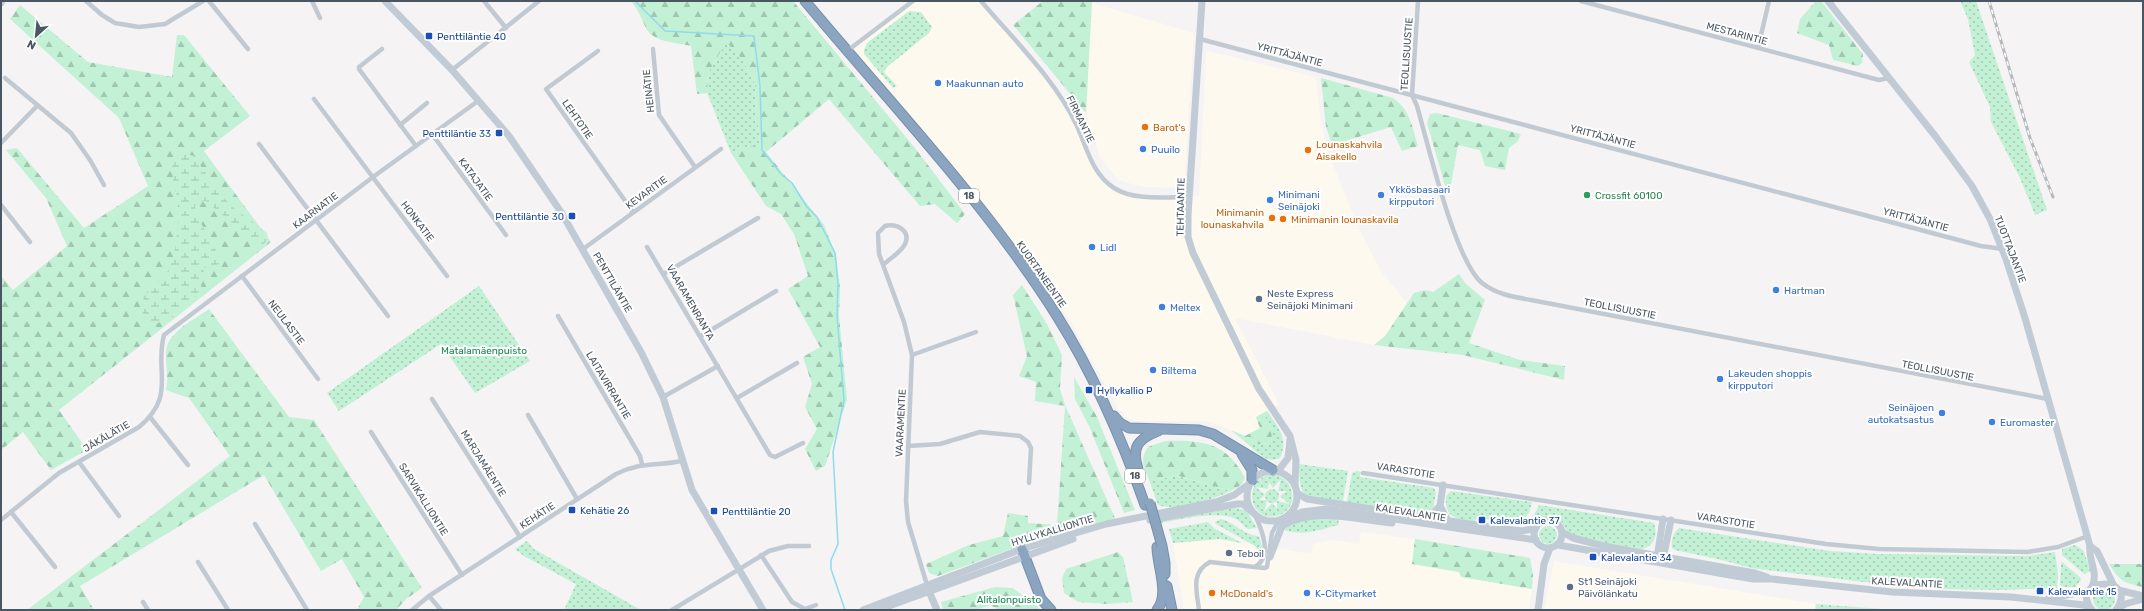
<svg xmlns="http://www.w3.org/2000/svg" width="2144" height="611" font-family="Rubik,sans-serif">
<defs>
<pattern id="grass-dots" width="8" height="8" patternUnits="userSpaceOnUse"><rect width="8" height="8" fill="#c3f1d5"/><path d="M2 2h.1M6 6h.1" fill="none" stroke="#a0c6b0" stroke-width="1.8" stroke-linecap="round"/></pattern>
<pattern id="forest-firs" width="22" height="20" patternUnits="userSpaceOnUse"><rect width="22" height="20" fill="#c3f1d5"/><path d="M5 1l3.5 6h-7zM16 11l3.5 6h-7z" fill="#a0c6b0"/></pattern>
<pattern id="wetland-marsh" width="20" height="14" patternUnits="userSpaceOnUse"><rect width="20" height="14" fill="#c3f1d5"/><path d="M1 5h8M5 5V1M11 12h8M15 12V8" fill="none" stroke="#a0c6b0"/></pattern>
</defs>
<rect width="100%" height="100%" fill="#f5f3f3"/>
<g fill="#fdf9ef">
<path d="M913,1H981L1067,107L1096,169L1115,188L1129,193L1147,196H1199L1206,53L1208,51L1316,77L1321,124L1331,159L1358,227L1381,271L1407,303L1385,336L1374,345L1235,318L1279,404L1256,417L1260,428L1245,436L1207,421H1135L1126,417L1118,408L1070,320L853,47Z"/>
<path d="M1092,3L1194,33L1185,178L1177,186L1170,188L1143,187L1118,180L1100,158L1086,113Z"/>
<path d="M1361,532L1415,539L1413,564L1459,572L1461,577L1532,589L1529,610H1184L1173,543L1220,539L1311,554L1313,544L1332,540L1359,544Z"/>
<path d="M1554,561L1816,604L1815,610H1544Z"/>
</g>
<g fill="url(#grass-dots)" fill-rule="evenodd">
<path d="M1960,1H1976L2047,210L2035,215L2020,178L1991,122L1990,107L1969,62L1975,55L1968,19Z"/>
<path d="M909,11L921,12L932,27L929,33L887,67L884,72L897,86L893,88L864,54V50L867,43Z"/>
<path d="M726,42L743,60L755,84L760,146L744,147L731,153L707,93L708,73Z"/>
<path d="M479,286L530,361L475,393L441,344L339,411L327,393Z"/>
<path d="M1267,411C1278,427 1289,439 1280,458C1267,464 1258,453 1249,445L1270,443C1275,433 1268,423 1263,413Z"/>
<path d="M1299,464L1348,471L1343,501C1307,497 1299,504 1299,464Z"/>
<path d="M1357,471L1361,472L1360,477L1434,488L1436,493L1433,508C1416,519 1367,505 1347,502L1352,473Z"/>
<path d="M1268,475C1294,471 1303,510 1276,516C1250,522 1242,482 1268,475ZM1281,479L1278,491H1287L1280,496L1289,504L1277,501V509L1272,503L1264,512L1267,500H1259L1265,495L1256,487L1268,489L1269,482L1273,488Z"/>
<path d="M1178,476L1231,491C1210,500 1180,512 1158,505L1149,480Z"/>
<circle cx="1272" cy="496" r="7"/>
<path d="M1451,491L1532,502L1529,513L1522,521H1496L1477,517L1475,522C1456,519 1444,518 1446,496Z"/>
<path d="M1539,505L1654,523C1658,536 1654,547 1641,549C1619,545 1591,544 1571,534C1562,529 1564,518 1552,516C1542,515 1535,522 1526,525L1532,519Z"/>
<path d="M1235,508L1246,510L1257,528L1248,529C1244,526 1240,521 1236,519C1218,510 1180,520 1160,523L1159,521Z"/>
<path d="M1310,518L1339,519L1338,525C1319,530 1301,537 1282,529L1293,523Z"/>
<path d="M1221,519C1236,523 1243,535 1259,536L1263,550L1260,557L1257,558L1258,551L1255,546L1216,524L1215,522Z"/>
<path d="M1208,522L1215,529L1242,543L1220,539L1173,543L1169,529Z"/>
<circle cx="1548" cy="535" r="9"/>
<path d="M1679,528L1830,551L1877,554L2026,556L2055,552L2058,574L2057,588L2000,590L1944,589L1864,582L1751,568L1722,560L1675,550L1672,548C1671,540 1673,533 1679,528Z"/>
<path d="M527,541L534,549L641,610H564L576,584L524,556L515,549Z"/>
<path d="M2075,545L2083,550L2091,571L2084,574L2062,555V549Z"/>
<path d="M2062,562L2080,577L2081,580L2075,587H2062L2060,585L2061,564Z"/>
<circle cx="2104" cy="599" r="11"/>
<path d="M1816,604L1895,610H1815Z"/>
</g>
<g fill="url(#forest-firs)">
<path d="M631,1H793L915,148L965,214L957,223L935,204L920,206L829,99L766,152L824,225L836,255L840,288L839,316L847,400L825,466L816,471L805,449L817,429L805,407L812,384L803,357L820,347L788,289L808,276L794,234L781,214L766,206L731,153L744,147L760,146L755,84L743,60L726,42L708,73L707,93L697,94L691,46C676,42 654,43 646,28C641,18 638,9 631,1Z"/>
<path d="M1043,1H1092L1086,113L1013,25Z"/>
<path d="M1816,1H1821L1863,54L1862,63L1858,66L1833,60L1829,45L1797,33L1800,19Z"/>
<path d="M20,5L88,62L172,77L177,35H184L250,116L204,151L271,242L59,410L87,450L51,470L23,432L1,450V276L13,290L67,246L46,198L6,150L17,148L84,228L148,186L119,118L10,19Z"/>
<path d="M1321,78L1393,98C1410,109 1412,127 1418,146L1402,151L1391,127L1332,145L1326,127Z"/>
<path d="M1437,113L1521,134L1518,141L1509,148L1505,170L1485,166L1480,150L1458,145L1451,184L1446,189L1427,123L1430,114Z"/>
<path d="M1459,274L1465,283L1485,300L1469,343L1520,360L1565,366L1564,380L1463,355L1374,345L1385,336L1414,293L1425,290L1433,292Z"/>
<path d="M1022,285L1047,324L1062,355L1060,389L1065,405L1115,518L1022,545L938,576L929,573L926,564L969,545L1003,536L1008,513L1028,516V523L1057,525L1065,406L1035,401L1036,382L1019,376L1027,356L1013,295Z"/>
<path d="M209,309L289,417L314,420L422,588L406,599L396,610H357L364,597L342,559L321,571L264,475L80,586L94,610H27L230,456L189,398L166,390C169,374 165,367 166,352C167,332 195,319 209,309Z"/>
<path d="M1074,377L1097,417L1135,510L1124,513L1090,428L1075,399Z"/>
<path d="M1263,413C1268,423 1275,433 1270,443L1249,445L1231,430L1245,436L1260,428L1256,417Z"/>
<path d="M1165,441C1202,440 1226,442 1245,478L1241,485L1231,491L1179,476L1149,480C1144,466 1139,460 1148,447Z"/>
<path d="M1415,539L1530,558L1533,575L1532,589L1461,577L1459,572L1412,564Z"/>
<path d="M1118,552L1123,557L1133,602L1106,604L1078,602L1064,593L1062,578L1066,569Z"/>
<path d="M2109,564H2143V587C2123,583 2120,581 2109,564Z"/>
<path d="M995,587L1013,588L1041,610H998L991,605L975,610H943L941,602Z"/>
</g>
<path fill="url(#wetland-marsh)" d="M186,154L194,156L219,193L235,209L267,233L268,239L263,245L255,242L206,201L198,200L195,206L196,214L220,258L219,264L214,266L207,264L204,269L201,289L186,307L164,322L156,323L146,318L142,312L141,305L145,295L166,275L174,256L180,210L173,179L172,163L179,156Z"/>
<g fill="none" stroke-linecap="round" stroke-linejoin="round">
<path stroke="#90daee" stroke-width="1.5" d="M635,1L665,31L754,36L760,86L762,150L781,174L792,183L807,207L817,217L835,253L838,284L837,316L844,400L833,452L838,544L831,560V569L845,610"/>
<defs>
<g id="highway">
<path d="M805,1C890,103 986,203 1057,316C1094,375 1122,439 1145,505"/>
<path d="M1114,416L1120,423L1129,428L1199,430L1213,434L1273,470"/>
<path d="M1242,454L1252,470V480"/>
<path d="M1138,469C1131,447 1138,439 1158,431"/>
<path d="M1162,546L1165,563V574"/>
<path d="M1022,549L1041,599L1051,610"/>
<path d="M1167,586L1172,610"/>
<path d="M1157,610C1170,594 1157,566 1157,547"/>
</g>
</defs>
<use href="#highway" stroke="#7690ad" stroke-width="11"/>
<g stroke="#c1cad2" stroke-width="4.5">
<path d="M86,1L102,15L115,23L139,27L165,24L203,1"/>
<path d="M209,1L248,49"/>
<path d="M312,1L320,18"/>
<path d="M484,1L506,28"/>
<path d="M981,1C1013,39 1056,80 1077,126C1087,148 1092,174 1114,188C1134,201 1166,197 1189,197"/>
<path d="M1418,1L1412,95L1417,106C1428,144 1455,261 1482,283C1496,294 1513,297 1531,300L2048,399"/>
<path d="M1581,1L1879,80L1889,78"/>
<path d="M1200,39L1981,246L2003,249"/>
<path d="M1758,48L1769,1"/>
<path d="M382,49L359,67V69L416,146"/>
<path d="M653,49L659,115L695,167"/>
<path d="M598,51L546,89L633,212"/>
<path d="M847,51L913,1"/>
<path d="M452,70L539,1"/>
<path d="M5,78L71,133L90,160L104,185"/>
<path d="M314,99L447,276"/>
<path d="M400,125L427,103"/>
<path d="M432,134L506,235"/>
<path d="M1,143L37,106"/>
<path d="M259,144L388,316"/>
<path d="M1,205L30,242"/>
<path d="M647,247L770,455L775,457L803,443"/>
<path d="M583,249L721,149"/>
<path d="M884,264C891,258 901,252 905,244C911,231 897,223 885,226L878,233L879,254L904,322L912,355L906,501L908,522L927,585"/>
<path d="M665,273L758,218"/>
<path d="M242,276L318,379"/>
<path d="M558,316L640,456L642,464"/>
<path d="M701,336L776,291"/>
<path d="M912,355L976,332"/>
<path d="M663,397L718,366"/>
<path d="M737,398L797,363"/>
<path d="M432,399L520,537"/>
<path d="M528,415L577,499"/>
<path d="M150,417L188,465"/>
<path d="M371,432L462,575"/>
<path d="M908,446L940,444L980,432L1020,436L1028,442L1031,448L1029,483"/>
<path d="M79,462L119,516"/>
<path d="M1363,473L1826,544L1879,549L2027,552L2058,547L2088,536"/>
<path d="M11,512L55,567"/>
<path d="M1255,515C1262,530 1273,556 1255,567"/>
<path d="M1,520L59,473L139,427C177,395 154,372 164,335L373,177L478,101"/>
<path d="M255,524L307,610"/>
<path d="M761,555L792,602L805,609L816,605"/>
<path d="M198,562L228,610"/>
<path d="M429,596L441,610"/>
<path d="M143,602L148,610"/>
<path d="M412,610L429,596L616,474C639,462 658,466 682,461"/>
<path d="M672,610L769,551L788,546H809"/>
<path d="M1199,610C1197,592 1190,572 1210,562L1264,568L1267,567L1272,533L1279,520"/>
</g>
<g stroke="#c1cbd6" stroke-width="7">
<path d="M385,1L452,70L509,136L561,212L641,352L663,397L692,490L763,610"/>
<path d="M1202,1L1188,215V237L1193,253L1259,389L1290,436L1296,460L1295,484"/>
<path d="M1828,1L1936,137L1972,186L1990,219L2006,259L2025,318L2090,546C2088,561 2099,572 2092,587"/>
<path d="M1,3L2,1"/>
<circle cx="1272" cy="496" r="25"/>
<path d="M1278,471L1288,458L1290,440"/>
<path d="M1443,485L1440,506L1448,521"/>
<path d="M1297,493L1307,499L1489,527L1522,531L1536,528"/>
<path d="M1284,518L1302,512L1327,509L1536,540"/>
<path d="M1428,518L1440,506"/>
<path d="M1150,520L1237,504H1243L1252,512"/>
<circle cx="1548" cy="534" r="14"/>
<path d="M1562,532L1573,538L1603,546L1755,573L1767,577"/>
<path d="M1558,545L1753,579H1772L1892,592L2011,597L2084,605L2090,608"/>
<path d="M2090,546L2097,551L2114,586"/>
<path d="M1270,557L1282,526C1315,506 1356,520 1392,523"/>
<path d="M1657,558L1663,519"/>
<path d="M1663,559L1671,520"/>
<path d="M928,589L937,610"/>
<path d="M2118,590L2143,596"/>
<path d="M2049,598L2089,591"/>
<path d="M2117,609L2125,604L2143,599"/>
<path d="M863,610L1022,549L1106,524L1216,502L1234,495L1249,484"/>
<path d="M878,610L1073,539"/>
<path d="M1538,610L1544,564L1550,548"/>
<path d="M2092,610C2066,576 2141,575 2116,610"/>
</g>
<use href="#highway" stroke="#8ba5c1" stroke-width="9"/>
<defs>
<path id="rail" d="M1989,1L2030,138L2053,197"/>
</defs>
<use href="#rail" stroke="#b5b8bd" stroke-width="3"/>
<use href="#rail" stroke="#fff" stroke-width="1.5" stroke-dasharray="4.5" stroke-linecap="butt"/>
<defs>
<path id="highway-bridge" d="M1150,503L1162,546"/>
</defs>
<use href="#highway-bridge" stroke="#7690ad" stroke-width="11" stroke-linecap="butt"/>
<use href="#highway-bridge" stroke="#8ba5c1" stroke-width="9"/>
</g>
<g fill="#1a4fb4" stroke="#fff" stroke-width="1.5">
<rect x="425" y="32" width="8" height="8" rx="2"/>
<rect x="495" y="129" width="8" height="8" rx="2"/>
<rect x="568" y="212" width="8" height="8" rx="2"/>
<rect x="1085" y="386" width="8" height="8" rx="2"/>
<rect x="568" y="506" width="8" height="8" rx="2"/>
<rect x="710" y="507" width="8" height="8" rx="2"/>
<rect x="1478" y="516" width="8" height="8" rx="2"/>
<rect x="1589" y="553" width="8" height="8" rx="2"/>
<rect x="2036" y="587" width="8" height="8" rx="2"/>
</g>
<g fill="#3f7fe0" stroke="#fff" stroke-width="1.5">
<circle cx="938" cy="83" r="4"/>
<circle cx="1143" cy="149" r="4"/>
<circle cx="1381" cy="195" r="4"/>
<circle cx="1270" cy="200" r="4"/>
<circle cx="1092" cy="247" r="4"/>
<circle cx="1776" cy="290" r="4"/>
<circle cx="1162" cy="307" r="4"/>
<circle cx="1153" cy="370" r="4"/>
<circle cx="1720" cy="379" r="4"/>
<circle cx="1942" cy="413" r="4"/>
<circle cx="1992" cy="422" r="4"/>
<circle cx="1307" cy="593" r="4"/>
</g>
<g fill="#e8710a" stroke="#fff" stroke-width="1.5">
<circle cx="1145" cy="127" r="4"/>
<circle cx="1308" cy="150" r="4"/>
<circle cx="1272" cy="218" r="4"/>
<circle cx="1283" cy="219" r="4"/>
<circle cx="1212" cy="593" r="4"/>
</g>
<circle fill="#2e9e5b" stroke="#fff" stroke-width="1.5" cx="1587" cy="195" r="4"/>
<g fill="#5c6f8a" stroke="#fff" stroke-width="1.5">
<circle cx="1259" cy="299" r="4"/>
<circle cx="1229" cy="553" r="4"/>
<circle cx="1570" cy="587" r="4"/>
</g>
<g text-anchor="middle" stroke-width="4" stroke-linejoin="round" paint-order="stroke">
<g fill="#fff" stroke="#808990" stroke-width="1">
<rect x="959" y="189" width="20" height="14" rx="3"/>
<rect x="1125" y="469" width="20" height="14" rx="3"/>
</g>
<g font-size="9" font-weight="bold" fill="#4a5661">
<text x="969" y="199">18</text>
<text x="1135" y="479">18</text>
</g>
<g font-size="10" fill="#4a5661" stroke="#fff">
<text transform="translate(1737 33) rotate(15)" y="4">MESTARINTIE</text>
<text transform="translate(1290 54) rotate(15)" y="4">YRITTÄJÄNTIE</text>
<text transform="translate(1406 54) rotate(-86)" y="4">TEOLLISUUSTIE</text>
<text transform="translate(648 91) rotate(-96)" y="4">HEINÄTIE</text>
<text transform="translate(578 119) rotate(55)" y="4">LEHTOTIE</text>
<text transform="translate(1081 119) rotate(64)" y="4">FIRMANTIE</text>
<text transform="translate(1603 136) rotate(15)" y="4">YRITTÄJÄNTIE</text>
<text transform="translate(476 179) rotate(54)" y="4">KATAJATIE</text>
<text transform="translate(646 192) rotate(-36)" y="4">KEVARITIE</text>
<text transform="translate(1180 207) rotate(-89)" y="4">TEHTAANTIE</text>
<text transform="translate(315 210) rotate(-37)" y="4">KAARNATIE</text>
<text transform="translate(1916 219) rotate(15)" y="4">YRITTÄJÄNTIE</text>
<text transform="translate(418 221) rotate(53)" y="4">HONKATIE</text>
<text transform="translate(2011 249) rotate(69)" y="4">TUOTTAJANTIE</text>
<text transform="translate(1042 274) rotate(55)" y="4">KUORTANEENTIE</text>
<text transform="translate(613 282) rotate(60)" y="4">PENTTILÄNTIE</text>
<text transform="translate(691 302) rotate(60)" y="4">VAARAMENRANTA</text>
<text transform="translate(1620 308) rotate(11)" y="4">TEOLLISUUSTIE</text>
<text transform="translate(287 322) rotate(53)" y="4">NEULASTIE</text>
<text transform="translate(1938 370) rotate(11)" y="4">TEOLLISUUSTIE</text>
<text transform="translate(609 385) rotate(59)" y="4">LAITAVIRRANTIE</text>
<text transform="translate(900 423) rotate(-87)" y="4">VAARAMENTIE</text>
<text transform="translate(106 436) rotate(-30)" y="4">JÄKÄLÄTIE</text>
<text transform="translate(484 463) rotate(58)" y="4">MARJAMÄENTIE</text>
<text transform="translate(1406 470) rotate(9)" y="4">VARASTOTIE</text>
<text transform="translate(424 499) rotate(58)" y="4">SARVIKALLIONTIE</text>
<text transform="translate(1411 512) rotate(9)" y="4">KALEVALANTIE</text>
<text transform="translate(537 515) rotate(-33)" y="4">KEHÄTIE</text>
<text transform="translate(1726 520) rotate(9)" y="4">VARASTOTIE</text>
<text transform="translate(1052 530) rotate(-17)" y="4">HYLLYKALLIONTIE</text>
<text transform="translate(1907 582) rotate(3)" y="4">KALEVALANTIE</text>
</g>
<g font-size="10" fill="#164399" stroke="#fff" text-anchor="start">
<text x="437" y="40">Penttiläntie 40</text>
<text x="491" y="137" text-anchor="end">Penttiläntie 33</text>
<text x="564" y="220" text-anchor="end">Penttiläntie 30</text>
<text x="1097" y="394">Hyllykallio P</text>
<text x="580" y="514">Kehätie 26</text>
<text x="722" y="515">Penttiläntie 20</text>
<text x="1490" y="524">Kalevalantie 37</text>
<text x="1601" y="561">Kalevalantie 34</text>
<text x="2048" y="595">Kalevalantie 15</text>
</g>
<g font-size="10" fill="#366cbe" stroke="#fff" text-anchor="start">
<text x="946" y="87">Maakunnan auto</text>
<text x="1151" y="153">Puuilo</text>
<text x="1389" y="193">Ykkösbasaari<tspan x="1389" dy="12">kirpputori</tspan></text>
<text x="1278" y="198">Minimani<tspan x="1278" dy="12">Seinäjoki</tspan></text>
<text x="1100" y="251">Lidl</text>
<text x="1784" y="294">Hartman</text>
<text x="1170" y="311">Meltex</text>
<text x="1161" y="374">Biltema</text>
<text x="1728" y="377">Lakeuden shoppis<tspan x="1728" dy="12">kirpputori</tspan></text>
<text x="1934" y="411" text-anchor="end">Seinäjoen<tspan x="1934" dy="12">autokatsastus</tspan></text>
<text x="2000" y="426">Euromaster</text>
<text x="1315" y="597">K-Citymarket</text>
</g>
<g font-size="10" fill="#c56008" stroke="#fff" text-anchor="start">
<text x="1153" y="131">Barot's</text>
<text x="1316" y="148">Lounaskahvila<tspan x="1316" dy="12">Aisakello</tspan></text>
<text x="1264" y="216" text-anchor="end">Minimanin<tspan x="1264" dy="12">lounaskahvila</tspan></text>
<text x="1291" y="223">Minimanin lounaskavila</text>
<text x="1220" y="597">McDonald's</text>
</g>
<g font-size="10" fill="#27864d" stroke="#fff" text-anchor="start">
<text x="1595" y="199">Crossfit 60100</text>
</g>
<g font-size="10" fill="#4e5e75" stroke="#fff" text-anchor="start">
<text x="1267" y="297">Neste Express<tspan x="1267" dy="12">Seinäjoki Minimani</tspan></text>
<text x="1237" y="557">Teboil</text>
<text x="1578" y="585">St1 Seinäjoki<tspan x="1578" dy="12">Päivölänkatu</tspan></text>
</g>
<g font-size="10" fill="#17864f" stroke="#fff">
<text x="484" y="354">Matalamäenpuisto</text>
<text x="1009" y="603">Alitalonpuisto</text>
</g>
</g>
<rect width="2144" height="611" fill="none" stroke="#4a5661" stroke-width="4"/>
<g transform="translate(36 36) rotate(207)" stroke="#ffffff" stroke-width="3" paint-order="stroke">
<path d="M0-3L7 15L0 10L-7 15Z" fill="#4a5661"/>
<text y="-6" font-size="11" font-weight="bold" text-anchor="middle" fill="#4a5661">N</text>
</g>
</svg>
